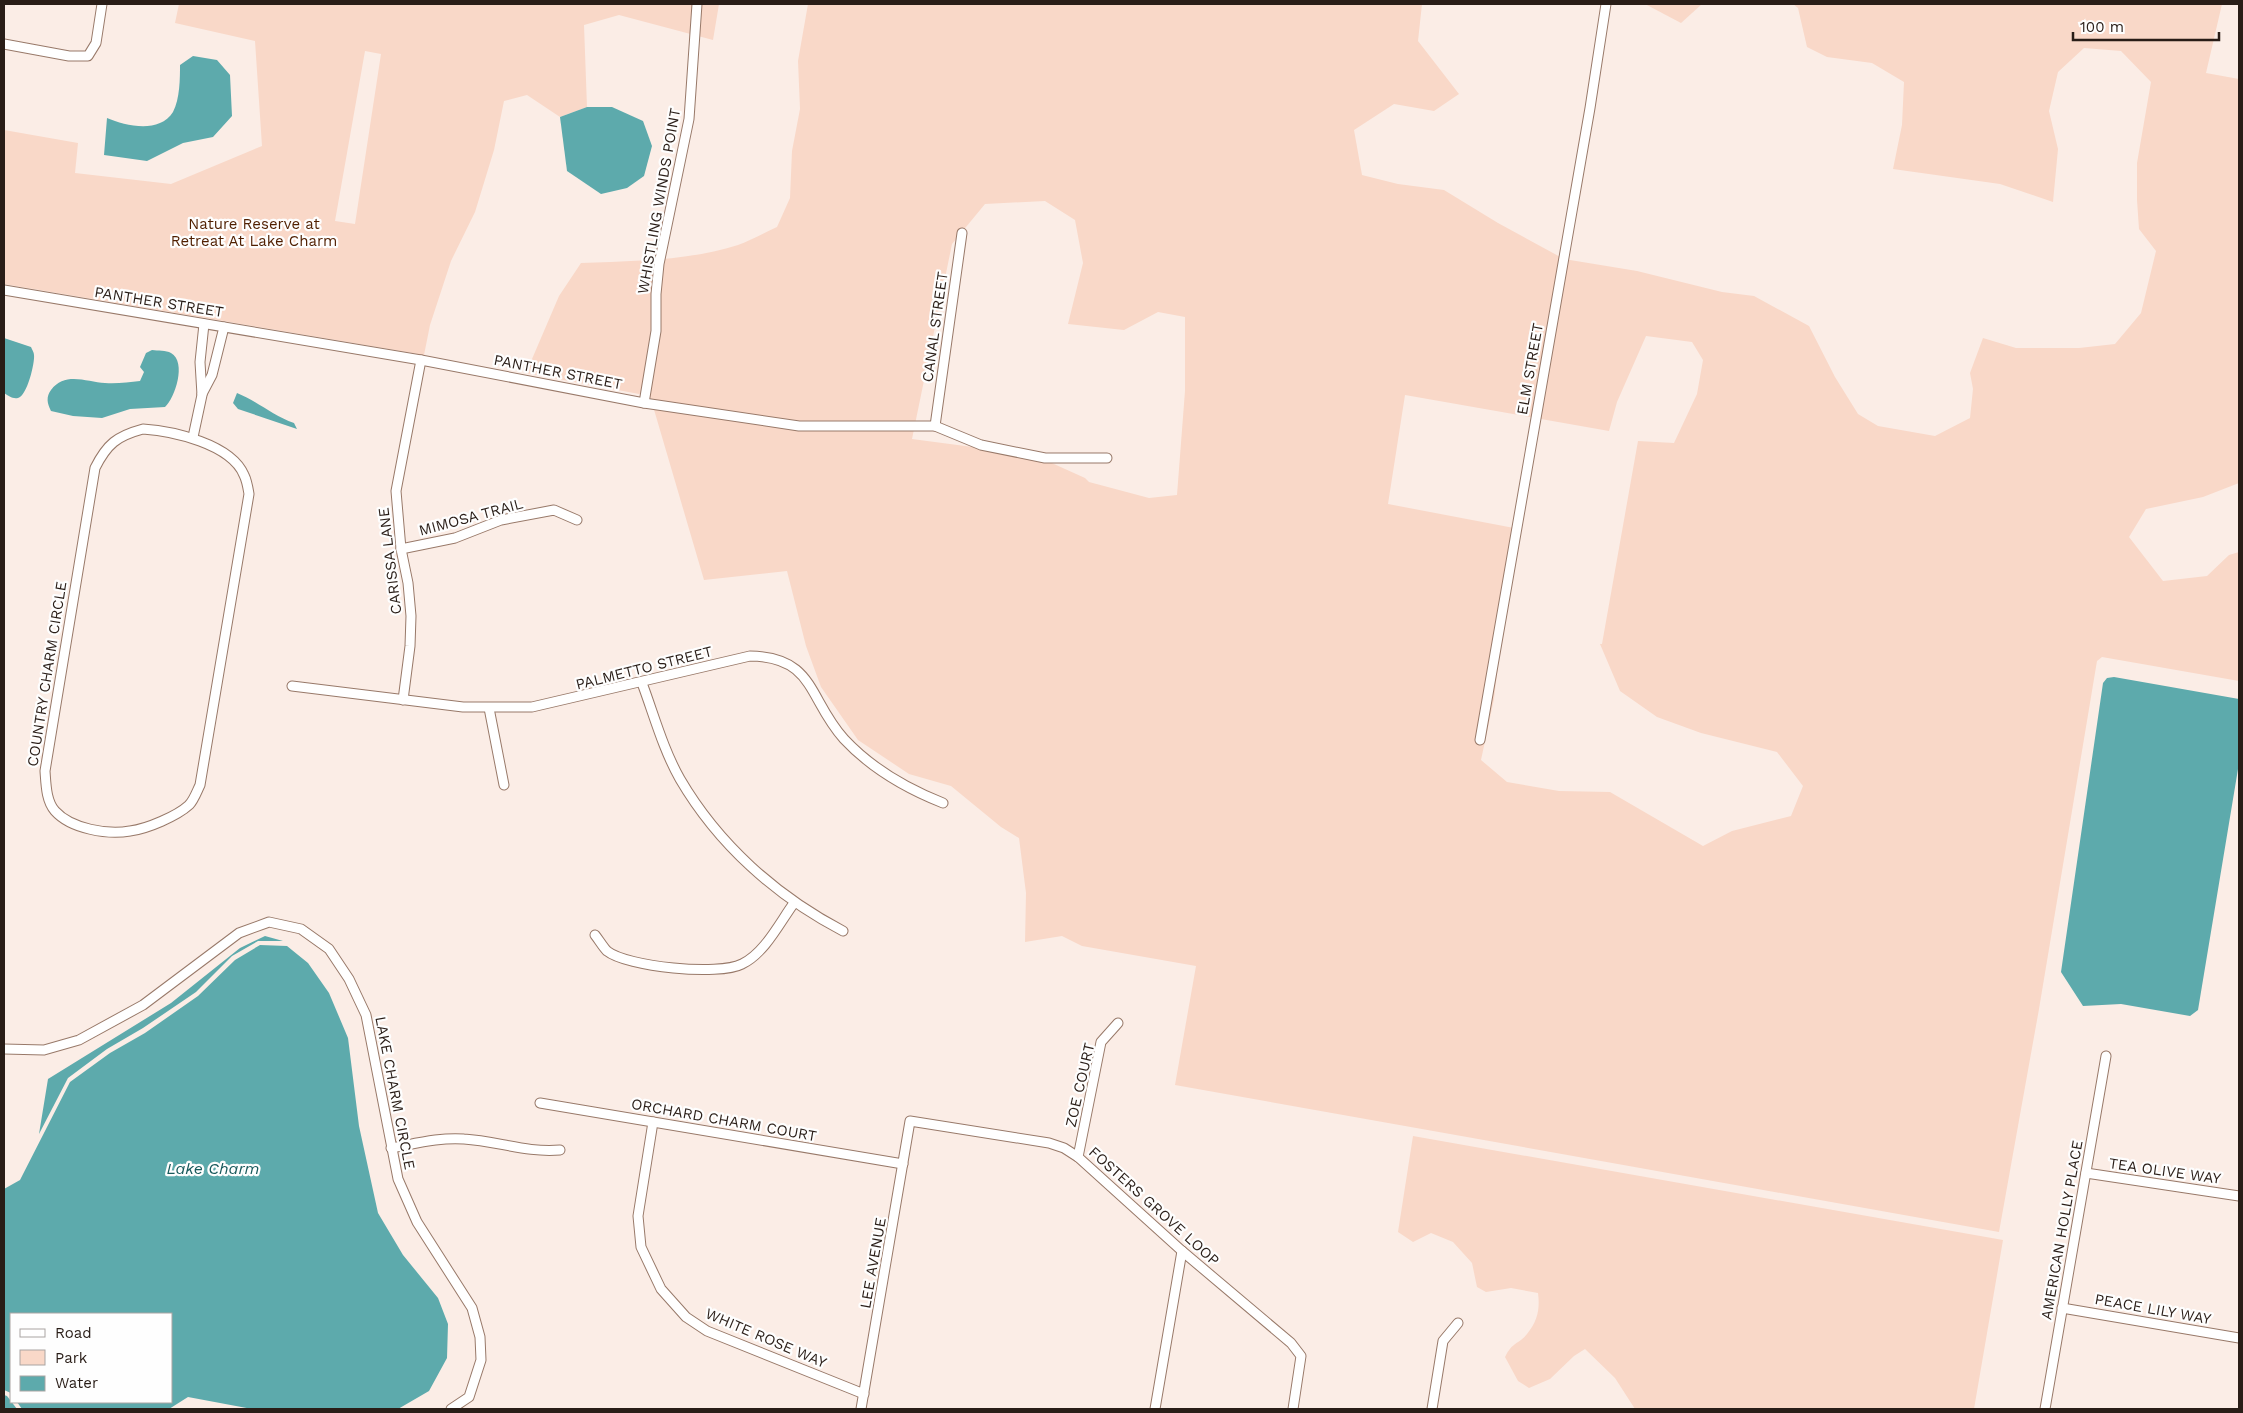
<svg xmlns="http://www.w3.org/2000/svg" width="2243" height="1413" font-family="'Work Sans',sans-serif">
<rect width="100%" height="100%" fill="#fbede6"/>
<g fill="#f9d8c8" fill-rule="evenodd">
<path d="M179,4H719L713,40L619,15L584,25L587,107L560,117L527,95L504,101L494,150L475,212L451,261L430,325L424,355L4,284V130L78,143L75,173L171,184L262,146L255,41L175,23ZM365,51L381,54L355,224L335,221Z"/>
<path d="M808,4H1422L1418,41L1459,94L1434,111L1394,104L1354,130L1362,175L1398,184L1444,190L1498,223L1564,259L1637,271L1722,292L1754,296L1809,326L1835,377L1858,414L1878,426L1935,436L1970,418L1973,389L1970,373L1983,338L2016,348H2079L2115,344L2141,313L2156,251L2139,229L2137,200V163L2151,82L2121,51L2084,48L2058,72L2049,111L2058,149L2053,202L2000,184L1893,169L1902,125L1904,82L1872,63L1827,57L1807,47L1798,8L1793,4H2222L2206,73L2239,79V483L2203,497L2146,509L2129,537L2163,581L2207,576L2229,555L2239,552V681L2102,657L2097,661L2039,1009L1999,1232L1175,1085L1196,966L1082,946L1062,936L1025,942L1026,893L1019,838L1001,827L951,786L909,774L858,740L821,687L806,646L787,571L704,580L650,396L526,373L559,296L581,263C633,261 688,261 738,245C751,240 764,233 777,227L790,198L792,151L800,109L798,61ZM1045,201L1075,220L1083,263L1068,324L1124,330L1158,312L1185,317V391L1177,495L1149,498L1089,482L1085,478L1034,455L912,439L952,244L985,204ZM1646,336L1692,342L1703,360L1697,394L1674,443L1638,441L1602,644H1600L1620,691L1657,717L1701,733L1777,752L1803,786L1791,816L1732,831L1703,846L1610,792L1559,791L1507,782L1481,760L1494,699L1514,528L1388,504L1405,395L1609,431L1617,402Z"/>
<path d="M1645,4H1702L1681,23Z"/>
<path d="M1413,1136L2003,1240L1974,1409H1635L1615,1378L1585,1349L1574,1356L1550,1379L1529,1388L1518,1381L1505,1357C1513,1341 1518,1345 1527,1334C1538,1321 1540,1308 1538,1293L1511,1288L1486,1292L1477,1287L1472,1263L1453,1242L1431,1233L1413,1242L1398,1232Z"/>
</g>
<g fill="#5daaac">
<path d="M193,56L217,60L230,75L232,116L213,137L183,143L147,161L104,155L107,118C126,126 159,134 173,112C180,99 180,78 180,65Z"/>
<path d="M587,107H612L643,121L652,146L644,176L627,188L601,194L567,171L560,117Z"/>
<path d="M4,338L31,347C32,350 34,352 34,355C35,363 27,396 18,398C12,399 9,396 4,393Z"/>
<path d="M152,350C158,351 166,350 171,353C187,362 175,398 165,407L130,409L102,418L73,416L51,411C47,403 46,397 51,390C65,371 87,382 105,383C117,384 129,382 140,381L144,372L140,367L146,353Z"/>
<path d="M237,393C257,401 273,416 294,423L297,429L238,409L233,403Z"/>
<path d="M2114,677L2239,699V763L2198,1010L2190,1016L2121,1004L2083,1006L2061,972L2103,683L2107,678Z"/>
<path d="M265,936L283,941H258L232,956L196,992L143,1028L107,1049L68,1078L39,1134L48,1079L171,1003L240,948Z"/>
<path d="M260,945L287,946L308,963L329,993L348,1038L359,1126L378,1213L403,1255L438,1298L448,1324L447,1358L429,1391L398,1409H252L188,1397L169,1409H22L17,1402H171V1314H11V1393L4,1390V1189L20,1180L70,1082L110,1053L145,1033L198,996L235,960Z"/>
<path d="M4,1395L7,1396L17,1409H4Z"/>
</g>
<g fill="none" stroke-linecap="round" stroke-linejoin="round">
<defs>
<g id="minor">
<path d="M4,44L69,56H88L96,43L102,4"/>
<path d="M4,290L421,360L644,403L799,426H935L981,445L1045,458H1107"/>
<path d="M202,394L212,375L224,327"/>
<path d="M644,403L656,331V294L659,264L689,119L697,4"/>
<path d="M935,426L962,233"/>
<path d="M143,429C173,431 231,444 244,475C247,481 248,488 249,494L200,785C197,791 194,800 189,805C177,816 147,829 130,831C108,835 71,829 55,811C46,801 46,784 45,771L95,468C107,444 117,436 143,429Z"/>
<path d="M193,437L202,395L200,362L204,324"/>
<path d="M401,549L455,538L501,520L554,510L577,520"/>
<path d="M642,683C654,715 663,749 680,779C718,844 776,896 843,931"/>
<path d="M292,686L463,707H532L750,656C815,657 808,699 844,739C872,769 905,788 943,803"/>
<path d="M403,700L410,646L411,616L408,583L401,549L396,491L421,360"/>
<path d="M489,708L504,785"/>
<path d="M1480,740L1590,108L1606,4"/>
<path d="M595,935C599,940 603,947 607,951C627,967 719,976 742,964C765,953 780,922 794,903"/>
<path d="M4,1049L44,1050L79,1040L143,1005L239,933L269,922L301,929L329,949L349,979L366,1015L398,1179L417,1222L472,1308L480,1337L481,1360L469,1397L451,1409"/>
<path d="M540,1103L903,1164"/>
<path d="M653,1122L638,1216L641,1247L661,1289L686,1317L707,1331L864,1394"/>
<path d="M391,1148C414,1144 440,1137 464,1139C497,1141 527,1153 560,1150"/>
<path d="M1078,1157L1101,1042L1118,1023"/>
<path d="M2086,1173L2239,1196"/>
<path d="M2062,1308L2239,1338"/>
<path d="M861,1409L910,1121L1049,1143L1064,1148L1078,1157L1182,1251L1291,1343L1301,1356L1293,1409"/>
<path d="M1155,1409L1182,1251"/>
<path d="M1432,1409L1443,1341L1458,1323"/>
<path d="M2045,1409L2106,1056"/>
</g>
</defs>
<use href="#minor" stroke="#987969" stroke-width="11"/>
<use href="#minor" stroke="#fff" stroke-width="9"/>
</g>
<g text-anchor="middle" stroke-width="4.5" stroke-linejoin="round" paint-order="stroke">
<g font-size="15" fill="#291d17" stroke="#fefefe">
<text transform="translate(659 201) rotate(-80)" y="5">WHISTLING WINDS POINT</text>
<text transform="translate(159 302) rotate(9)" y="5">PANTHER STREET</text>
<text transform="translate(935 327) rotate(-82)" y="5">CANAL STREET</text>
<text transform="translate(1530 369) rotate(-80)" y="5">ELM STREET</text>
<text transform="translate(558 372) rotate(11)" y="5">PANTHER STREET</text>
<text transform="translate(471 517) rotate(-15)" y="5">MIMOSA TRAIL</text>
<text transform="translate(390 561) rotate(-97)" y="5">CARISSA LANE</text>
<text transform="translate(644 668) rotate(-14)" y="5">PALMETTO STREET</text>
<text transform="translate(47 674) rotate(-81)" y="5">COUNTRY CHARM CIRCLE</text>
<text transform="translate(1080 1085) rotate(-77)" y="5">ZOE COURT</text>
<text transform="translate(395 1093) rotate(79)" y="5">LAKE CHARM CIRCLE</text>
<text transform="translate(724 1120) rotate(10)" y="5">ORCHARD CHARM COURT</text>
<text transform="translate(2165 1171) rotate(8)" y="5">TEA OLIVE WAY</text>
<text transform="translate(1154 1206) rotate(42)" y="5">FOSTERS GROVE LOOP</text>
<text transform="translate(2062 1230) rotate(-80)" y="5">AMERICAN HOLLY PLACE</text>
<text transform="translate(873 1263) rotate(-80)" y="5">LEE AVENUE</text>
<text transform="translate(2153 1309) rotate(10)" y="5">PEACE LILY WAY</text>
<text transform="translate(766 1338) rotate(23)" y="5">WHITE ROSE WAY</text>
</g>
<g font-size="15" fill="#501f00" stroke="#fefefe">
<text x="254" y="229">Nature Reserve at<tspan x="254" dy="17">Retreat At Lake Charm</tspan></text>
</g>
<g font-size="16" font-style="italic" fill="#17595b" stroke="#fefefe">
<text x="213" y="1174">Lake Charm</text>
</g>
</g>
<rect width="2243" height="1413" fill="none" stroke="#291d17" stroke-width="10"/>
<rect x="10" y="1313" width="162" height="90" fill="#fefefe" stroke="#a9a4a2"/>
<rect x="20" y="1329" width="25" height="8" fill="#ffffff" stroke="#a9a4a2"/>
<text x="55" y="1338" font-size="15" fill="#291d17">Road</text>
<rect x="20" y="1350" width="25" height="15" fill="#f9d8c8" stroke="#a9a4a2"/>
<text x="55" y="1363" font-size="15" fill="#291d17">Park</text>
<rect x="20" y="1376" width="25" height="15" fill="#5daaac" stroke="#a9a4a2"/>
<text x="55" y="1388" font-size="15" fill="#291d17">Water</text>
<path d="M2073 32v8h146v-8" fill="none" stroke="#291d17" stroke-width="2.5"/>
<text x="2080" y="32" font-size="15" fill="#291d17" stroke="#fefefe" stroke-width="4" paint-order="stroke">100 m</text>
</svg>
